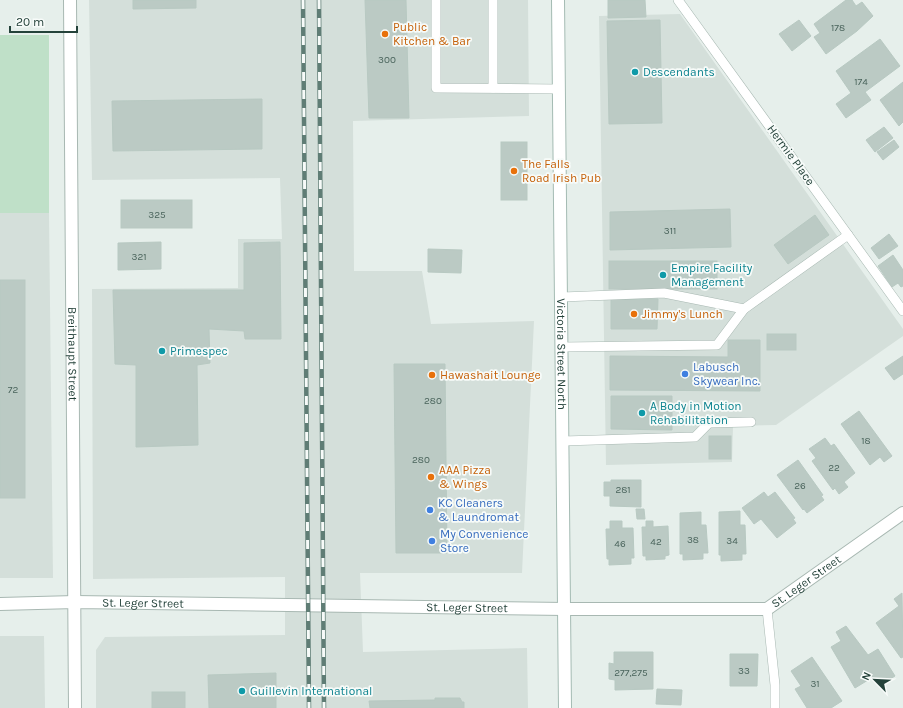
<svg xmlns="http://www.w3.org/2000/svg" width="903" height="708" font-family="Karla,sans-serif">
<rect width="100%" height="100%" fill="#e6efeb"/>
<g fill="#d4dfda">
<path d="M89,0H528L529,116L353,121L354,271H422L431,324L534,321L522,573H360L363,652L527,648L528,708H96V650L105,637L285,635V577L93,579L92,289L238,288V239H282L280,178L92,180Z"/>
<path d="M680,14L903,329V336L776,425L733,426L732,462L606,465L599,16Z"/>
<path d="M0,213H49L53,578H0Z"/>
<path d="M0,636H44L45,708H0Z"/>
</g>
<rect fill="#bfe0c8" x="0" y="35" width="49" height="178"/>
<g fill="#bbcac4" stroke="#b8c9c2">
<path d="M133,0H196V8L133,9Z"/>
<path d="M365,0H406L409,118H369Z"/>
<path d="M608,0H645L646,17L608,18Z"/>
<path d="M846,0H852L856,6L862,2L873,16L857,31L826,54L814,37L820,33L814,24Z"/>
<path d="M660,20L662,123L609,124L607,21Z"/>
<path d="M799,20L811,36L792,51L779,34Z"/>
<path d="M880,39L900,66L865,92L871,100L846,118L836,104L851,93L836,71Z"/>
<path d="M903,82V122L899,126L880,100Z"/>
<path d="M262,99V149L113,151L112,101Z"/>
<path d="M884,127L893,138L875,152L866,140Z"/>
<path d="M894,140L899,147L883,160L877,152Z"/>
<rect x="501" y="142" width="26" height="58"/>
<rect x="121" y="200" width="71" height="28"/>
<path d="M730,209L731,247L610,250V212Z"/>
<path d="M815,215L829,235L788,264L774,245Z"/>
<path d="M889,234L898,246L879,259L871,248Z"/>
<path d="M161,242V269L118,270V243Z"/>
<path d="M280,242L281,339H245L244,331L209,329L210,363L197,365L198,445L136,447V365L115,364L113,290H244V243Z"/>
<path d="M428,249L462,250L461,273L428,272Z"/>
<path d="M893,255L903,270V286L901,287L898,283L892,287L878,266Z"/>
<rect x="609" y="261" width="108" height="28"/>
<rect x="0" y="280" width="25" height="218"/>
<path d="M611,299H658L657,329H611Z"/>
<rect x="767" y="334" width="29" height="16"/>
<path d="M728,340H760V391L610,390V356L728,357Z"/>
<path d="M903,356V374L894,380L885,368Z"/>
<path d="M394,364H445L447,553H396Z"/>
<path d="M611,396H672V430L611,429Z"/>
<path d="M859,411L892,456L884,462L880,457L870,465L841,424Z"/>
<rect x="709" y="436" width="22" height="23"/>
<path d="M825,438L831,446L834,444L855,473L844,482L848,487L839,494L835,488L833,490L812,461L816,458L809,449Z"/>
<path d="M798,460L823,495L821,496L824,500L807,513L804,509L803,510L777,475Z"/>
<path d="M611,480H641V507L610,506V496H604V482H611Z"/>
<path d="M764,492L768,497L775,492L795,518L793,519L796,523L777,538L761,519L754,524L742,508Z"/>
<path d="M636,509H644L645,519H637Z"/>
<path d="M740,511V525H745L746,554H742V560L721,561V555H719V512Z"/>
<path d="M701,512V525H706L708,553H703V559L683,560V554H680V513Z"/>
<path d="M610,521H622V528H633L634,558H631V564L609,565V559H607L606,529H610Z"/>
<path d="M646,521H653V527L668,526L669,555L665,556V559L646,560V556H643L642,527H646Z"/>
<path d="M902,593L903,657L901,658L876,623L899,606L894,599Z"/>
<path d="M846,626L868,655L878,649L895,676L879,686L873,677L855,688L831,647L841,641L836,632Z"/>
<path d="M614,652H653V689L615,690V680L609,679V663L614,664Z"/>
<path d="M730,654H758L757,686H730Z"/>
<path d="M812,657L842,701L831,708H807L795,689L801,686L791,671Z"/>
<path d="M276,673V708H209L208,675Z"/>
<path d="M657,689L682,690L681,705L656,704Z"/>
<rect x="152" y="692" width="33" height="16"/>
<path d="M435,698H460L462,702H464V708H370L369,701L435,700Z"/>
</g>
<g fill="none" stroke-linecap="round" stroke-linejoin="round">
<defs>
<g id="service">
<path d="M436,0V88L559,89"/>
<path d="M493,0V88"/>
<path d="M678,0L903,311"/>
<path d="M562,297L664,293L744,309"/>
<path d="M562,347L717,345L744,309L848,235"/>
<path d="M563,441L695,437L709,423L751,422"/>
<path d="M767,609L775,685V708"/>
</g>
<g id="minor">
<path id="s1" d="M70,0L75,708"/>
<path id="s2" d="M0,604L75,602L565,609H767L903,513"/>
</g>
<g id="secondary">
<path id="s3" d="M558,0L565,708"/>
</g>
</defs>
<use href="#service" stroke="#a8b8b2" stroke-width="10"/>
<use href="#minor" stroke="#a8b8b2" stroke-width="14"/>
<use href="#secondary" stroke="#a4bbb3" stroke-width="14"/>
<use href="#service" stroke="#fff" stroke-width="9"/>
<use href="#minor" stroke="#fff" stroke-width="12"/>
<use href="#secondary" stroke="#fff" stroke-width="12"/>
<defs>
<g id="rail">
<path d="M303,0L309,708"/>
<path d="M319,0L324,708"/>
</g>
</defs>
<use href="#rail" stroke="#5f7d75" stroke-width="4.5"/>
<use href="#rail" stroke="#f7fbf9" stroke-width="3" stroke-dasharray="9" stroke-linecap="butt"/>
</g>
<g fill="#e8710a" stroke="#f7fbf9" stroke-width="1.5">
<circle cx="385" cy="34" r="4"/>
<circle cx="514" cy="171" r="4"/>
<circle cx="634" cy="314" r="4"/>
<circle cx="432" cy="375" r="4"/>
<circle cx="431" cy="477" r="4"/>
</g>
<g fill="#0f9aa8" stroke="#f7fbf9" stroke-width="1.5">
<circle cx="635" cy="72" r="4"/>
<circle cx="663" cy="275" r="4"/>
<circle cx="162" cy="351" r="4"/>
<circle cx="642" cy="413" r="4"/>
<circle cx="242" cy="691" r="4"/>
</g>
<g fill="#3f7fe0" stroke="#f7fbf9" stroke-width="1.5">
<circle cx="685" cy="374" r="4"/>
<circle cx="430" cy="510" r="4"/>
<circle cx="432" cy="541" r="4"/>
</g>
<g text-anchor="middle" stroke-width="3.5" stroke-linejoin="round" paint-order="stroke">
<g font-size="10" fill="#4a645c">
<text x="838" y="31">178</text>
<text x="387" y="63">300</text>
<text x="861" y="85">174</text>
<text x="157" y="218">325</text>
<text x="670" y="234">311</text>
<text x="139" y="260">321</text>
<text x="13" y="393">72</text>
<text x="433" y="404">280</text>
<text x="866" y="444">18</text>
<text x="421" y="463">280</text>
<text x="834" y="471">22</text>
<text x="800" y="489">26</text>
<text x="623" y="493">281</text>
<text x="693" y="543">38</text>
<text x="732" y="544">34</text>
<text x="656" y="545">42</text>
<text x="620" y="547">46</text>
<text x="744" y="674">33</text>
<text x="631" y="676">277,275</text>
<text x="815" y="687">31</text>
</g>
<g font-size="12" fill="#c56008" stroke="#f7fbf9" text-anchor="start">
<text x="393" y="31">Public<tspan x="393" dy="14">Kitchen &amp; Bar</tspan></text>
<text x="522" y="168">The Falls<tspan x="522" dy="14">Road Irish Pub</tspan></text>
<text x="642" y="318">Jimmy's Lunch</text>
<text x="440" y="379">Hawashait Lounge</text>
<text x="439" y="474">AAA Pizza<tspan x="439" dy="14">&amp; Wings</tspan></text>
</g>
<g font-size="12" fill="#0d838f" stroke="#f7fbf9" text-anchor="start">
<text x="643" y="76">Descendants</text>
<text x="671" y="272">Empire Facility<tspan x="671" dy="14">Management</tspan></text>
<text x="170" y="355">Primespec</text>
<text x="650" y="410">A Body in Motion<tspan x="650" dy="14">Rehabilitation</tspan></text>
<text x="250" y="695">Guillevin International</text>
</g>
<g font-size="12" fill="#24423a" stroke="#f7fbf9">
<text transform="translate(791 155) rotate(54)" y="4">Hermie Place</text>
<text dy="4" stroke="none"><textPath href="#s1" startOffset="354">Breithaupt Street</textPath></text>
<text dy="4" stroke="none"><textPath href="#s3" startOffset="354">Victoria Street North</textPath></text>
<text dy="4" stroke="none"><textPath href="#s2" startOffset="815">St. Leger Street</textPath></text>
<text dy="4" stroke="none"><textPath href="#s2" startOffset="143">St. Leger Street</textPath></text>
<text dy="4" stroke="none"><textPath href="#s2" startOffset="467">St. Leger Street</textPath></text>
</g>
<g font-size="12" fill="#366cbe" stroke="#f7fbf9" text-anchor="start">
<text x="693" y="371">Labusch<tspan x="693" dy="14">Skywear Inc.</tspan></text>
<text x="438" y="507">KC Cleaners<tspan x="438" dy="14">&amp; Laundromat</tspan></text>
<text x="440" y="538">My Convenience<tspan x="440" dy="14">Store</tspan></text>
</g>
</g>
<g transform="translate(875 680) rotate(294)" stroke="#f7fbf9" stroke-width="3" paint-order="stroke">
<path d="M0-3L7 15L0 10L-7 15Z" fill="#24423a"/>
<text y="-6" font-size="11" font-weight="bold" text-anchor="middle" fill="#24423a">N</text>
</g>
<path d="M10 26v6h67v-6" fill="none" stroke="#24423a" stroke-width="2"/>
<text x="16" y="26" font-size="12" fill="#24423a" stroke="#f7fbf9" stroke-width="3" paint-order="stroke">20 m</text>
</svg>
